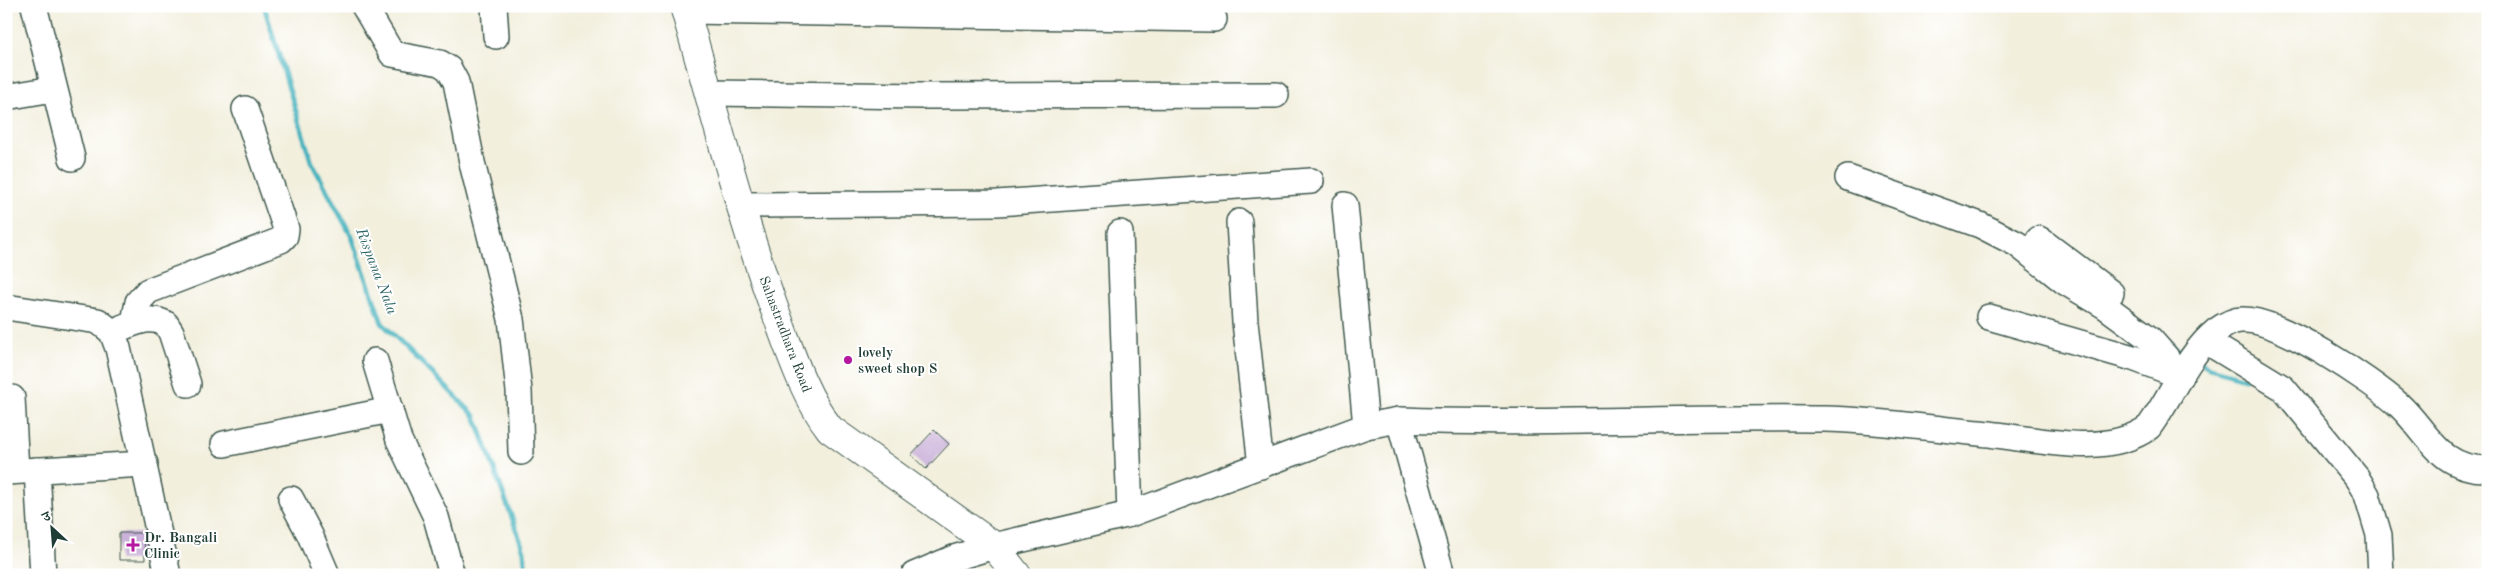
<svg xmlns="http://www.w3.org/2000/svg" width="2494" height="581" font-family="'Old Standard TT','Noto Serif Devanagari',serif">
<rect width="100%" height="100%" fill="#fff"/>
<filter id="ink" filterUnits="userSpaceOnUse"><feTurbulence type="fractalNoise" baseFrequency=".02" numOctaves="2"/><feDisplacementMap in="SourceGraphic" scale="10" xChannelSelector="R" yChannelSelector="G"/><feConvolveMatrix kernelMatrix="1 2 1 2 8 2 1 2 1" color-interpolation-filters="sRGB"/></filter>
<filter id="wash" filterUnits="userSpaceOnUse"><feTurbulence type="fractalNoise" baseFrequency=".0096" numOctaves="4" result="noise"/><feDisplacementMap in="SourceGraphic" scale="20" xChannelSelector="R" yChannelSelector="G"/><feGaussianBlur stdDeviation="1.12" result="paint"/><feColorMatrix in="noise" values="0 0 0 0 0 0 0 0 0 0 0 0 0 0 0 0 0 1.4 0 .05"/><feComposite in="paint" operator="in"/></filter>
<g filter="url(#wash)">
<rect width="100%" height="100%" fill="#f2efdd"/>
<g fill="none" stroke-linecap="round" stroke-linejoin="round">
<g stroke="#43b2be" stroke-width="5">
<path d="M264,6L311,161L352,237L382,323L475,416L524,551L526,575"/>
<path d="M2169,343L2185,354"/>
<path d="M2199,361L2210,368L2245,378"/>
</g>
</g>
<g id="blocks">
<g fill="#cbb2da">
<path d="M934,430L949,444L926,469L911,455Z"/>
<path d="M119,533H144L145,560H119Z"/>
</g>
</g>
</g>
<g filter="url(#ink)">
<use href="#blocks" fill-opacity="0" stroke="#3f584d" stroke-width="1"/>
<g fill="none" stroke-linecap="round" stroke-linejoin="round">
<defs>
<g id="minor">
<path d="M34,6L72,158"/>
<path d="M364,6L392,54L440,63L449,69L456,82L473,167L511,319L519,391L521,452"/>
<path d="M494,6L496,36"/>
<path d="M686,11L1214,19"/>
<path d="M709,93L922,96L1276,95"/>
<path d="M6,97L53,89"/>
<path d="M1848,178L1980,225L2017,244L2065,282L2105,306L2150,339L2166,357L2172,373"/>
<path d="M740,205L997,203L1311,181"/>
<path d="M1345,205L1366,426"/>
<path d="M1239,222L1245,322L1261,466"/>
<path d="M1120,233L1130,514"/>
<path d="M2039,239L2111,293"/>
<path d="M6,307L98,321L112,332L118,348L168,575"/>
<path d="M1989,317L2133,358L2181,376"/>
<path d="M134,322L138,302L148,291L281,240L285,236L286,229L245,109"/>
<path d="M121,328C136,322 151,315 166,324L171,332L188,384"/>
<path d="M2206,341L2283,388L2357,478L2367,495L2379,535L2381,575"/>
<path d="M375,361L399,440L436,517L452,575"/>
<path d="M12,398L16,471"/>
<path d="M1399,420L1442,575"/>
<path d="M224,444L390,410"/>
<path d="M37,470L43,575"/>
<path d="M6,472L145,464"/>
<path d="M291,499L310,535L327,575"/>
<path d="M914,575L954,558L994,546L1130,514L1366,426L1399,420C1540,425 1682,417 1824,419C1875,420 1927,428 1979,433C2029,437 2105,460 2149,427C2172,396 2186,356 2216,331C2224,325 2234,319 2244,320C2281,320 2371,380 2399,405C2429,433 2439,470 2488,469"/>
</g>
<path id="major" d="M684,6C713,106 738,207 773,305C789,347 802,393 830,429L994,546L1017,575"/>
</defs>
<use href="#minor" stroke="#3f584d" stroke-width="28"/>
<use href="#major" stroke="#3f584d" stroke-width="30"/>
<use href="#minor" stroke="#fff" stroke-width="25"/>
<use href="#major" stroke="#fff" stroke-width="28"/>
</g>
</g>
<g fill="#b5179e" stroke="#fff" stroke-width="2">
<circle cx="848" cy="360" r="5"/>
<path d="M130.5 537.5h5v5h5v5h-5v5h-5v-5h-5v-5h5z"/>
</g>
<g text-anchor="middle" stroke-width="4" stroke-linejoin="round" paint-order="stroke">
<g font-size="14" fill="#1f3d34" stroke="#fff">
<text transform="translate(786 334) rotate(69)" y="5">Sahastradhara Road</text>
</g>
<g font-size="14" font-weight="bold" fill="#1f3d34" stroke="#fff" text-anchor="start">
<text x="858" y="357">lovely<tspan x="858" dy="16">sweet shop S</tspan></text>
<text x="144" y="542">Dr. Bangali<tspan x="144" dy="16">Clinic</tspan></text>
</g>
<g font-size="15" font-style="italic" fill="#2c6664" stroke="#fff">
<text transform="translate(377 271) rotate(69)" y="5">Rispana Nala</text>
</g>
</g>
<rect width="2494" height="581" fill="none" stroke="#fff" stroke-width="25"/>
<g transform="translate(52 528) rotate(334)" stroke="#ffffff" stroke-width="4" paint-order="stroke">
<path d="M0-4L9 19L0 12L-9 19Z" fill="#1f3d34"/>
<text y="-8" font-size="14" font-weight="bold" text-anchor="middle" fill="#1f3d34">उ</text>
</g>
</svg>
